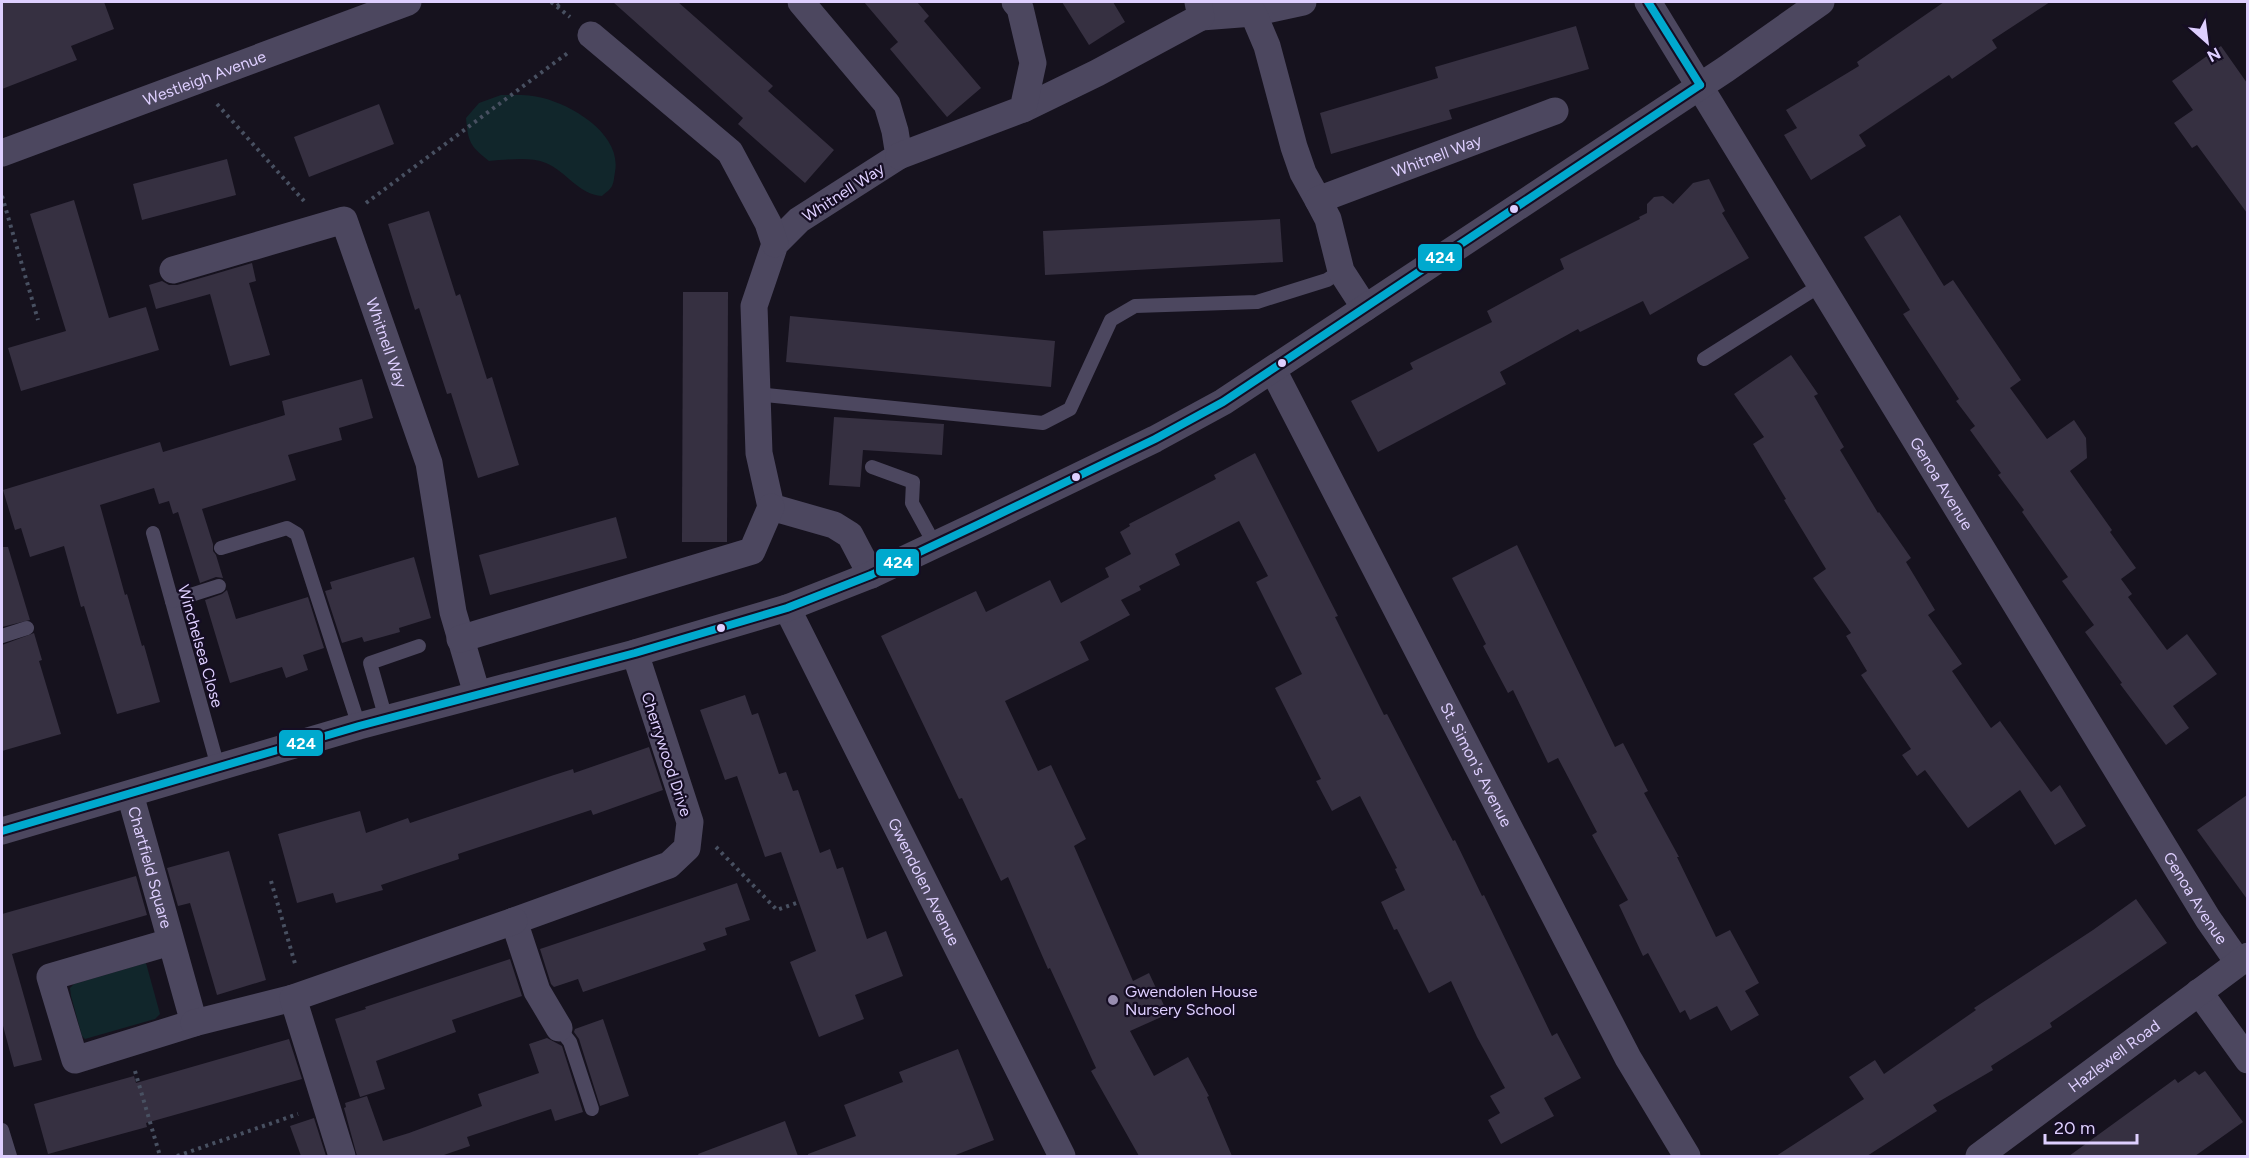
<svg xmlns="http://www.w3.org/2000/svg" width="2249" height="1158" font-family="Figtree,sans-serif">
<rect width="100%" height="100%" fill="#16121e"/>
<g fill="#11262b">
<path d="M501,95C515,95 529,94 543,98C574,106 622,135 615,172C614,177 614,182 612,186C610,190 605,193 602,196C579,195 566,171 546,163C529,156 506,160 489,161C470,146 468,142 466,118L479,103Z"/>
<path d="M146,963L160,1014L155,1019L85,1039L82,1036L71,996L70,988L74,984Z"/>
</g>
<g fill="#363041">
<path d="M2,2H104L114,29L71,46L77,60L2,89Z"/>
<path d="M613,2H678L773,86L768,91L834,150L805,183L738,124L743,118Z"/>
<path d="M864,2H917L929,16L924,21L981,88L947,117L890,49L898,42Z"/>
<path d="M1062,2H1113L1125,22L1089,45Z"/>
<path d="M1944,2H2050L1992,40L1997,48L1952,79L1949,75L1859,135L1866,146L1811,180L1784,135L1797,128L1786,110L1859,66L1857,62Z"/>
<path d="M1576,26L1589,69L1449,110L1452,119L1331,154L1320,113L1438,78L1435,67Z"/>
<path d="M2221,46L2247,83V213L2197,145L2192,148L2174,123L2193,110L2172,81Z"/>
<path d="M379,104L394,144L309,177L294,137Z"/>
<path d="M227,159L236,195L142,220L133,184Z"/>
<path d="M1709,179L1725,211L1722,213L1749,258L1650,315L1643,301L1580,332L1578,329L1500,372L1506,384L1378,452L1351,401L1413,369L1410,363L1492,322L1487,311L1564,269L1560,259L1640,219L1639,217L1647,213V204L1654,197L1663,196L1673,204L1693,183Z"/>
<path d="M74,200L109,318L146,307L159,350L21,391L8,348L66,331L30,214Z"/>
<path d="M429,211L456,296L460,294L487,379L492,377L519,465L478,478L451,393L447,394L419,308L415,310L388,224Z"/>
<path d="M1900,215L1944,286L1953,280L2021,380L2010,388L2047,439L2074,420L2086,438L2087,458L2070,471L2112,530L2110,532L2136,568L2121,579L2132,594L2128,597L2167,650L2187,634L2217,674L2173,706L2189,728L2166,745L2120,684L2122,683L2085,632L2094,625L2062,581L2068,577L2022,512L2024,510L1998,475L2001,473L1970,430L1975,426L1956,401L1959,399L1903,314L1910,310L1864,237Z"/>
<path d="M1280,219L1283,262L1045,275L1043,231Z"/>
<path d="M252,263L256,281L249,283L270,355L230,366L210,294L156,309L149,285L162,281L169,285H177Z"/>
<path d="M683,292H728L727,542H682Z"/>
<path d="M790,316L1055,341L1051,387L786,362Z"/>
<path d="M1791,355L1818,394L1814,396L1844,447L1840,450L1878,513L1879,512L1911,558L1906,562L1935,610L1928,615L1962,664L1952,671L1991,728L2000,721L2051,792L2060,785L2086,826L2055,845L2020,790L1968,828L1925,770L1917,776L1902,755L1911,749L1861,675L1867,671L1846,636L1851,633L1813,578L1826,569L1784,500L1786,499L1753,444L1764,437L1734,394Z"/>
<path d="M362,379L373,418L339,428L342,440L288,455L296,480L202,509L213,544V551L216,555L223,578L216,577L200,583L178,512L173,514L169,501L159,504L154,488L100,505L125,595L127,594L142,646L144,645L160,702L117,714L84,606L81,607L64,546L30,557L21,528L15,530L3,490L160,442L163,452L285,415L282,401Z"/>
<path d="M834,417L944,424L942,455L863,450L860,487L829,485Z"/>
<path d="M1255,453L1338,616L1335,617L1384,715L1387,714L1453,841L1455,840L1482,896L1484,895L1552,1036L1557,1033L1581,1078L1544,1098L1554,1116L1501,1144L1488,1120L1500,1113L1490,1096L1505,1088L1477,1037L1451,981L1429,993L1397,929L1394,930L1381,902L1405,890L1395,869L1397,868L1360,796L1332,811L1316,781L1321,779L1275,688L1302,674L1256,582L1268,576L1239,521L1175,554L1180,565L1139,586L1141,590L1121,600L1130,615L1080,642L1089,660L1005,701L1038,771L1051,765L1086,839L1074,846L1133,981L1149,973L1168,1014L1130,1031L1154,1076L1188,1057L1209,1096L1207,1097L1232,1156H1139L1091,1071L1096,1068L1050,968L1048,969L1008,877L1001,881L962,798L959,799L881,636L976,591L986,612L1050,580L1061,603L1109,577L1105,568L1131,554L1120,532L1130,526L1129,524L1216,479L1214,475Z"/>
<path d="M616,517L627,558L490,595L479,555Z"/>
<path d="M1517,545L1615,747L1623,743L1648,791L1644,793L1679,857H1677L1716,937L1730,930L1759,983L1745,991L1759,1015L1731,1031L1717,1006L1690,1020L1685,1010L1680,1013L1648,953L1643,956L1619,905L1628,900L1592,835L1597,832L1558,758L1548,763L1513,690L1508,693L1483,646L1486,644L1452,578Z"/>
<path d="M2,547H8L30,620L2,627Z"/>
<path d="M414,557L431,618L399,628L400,632L364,642L362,637L342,643L325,591L332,589L330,582Z"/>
<path d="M227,590L236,619L308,597L324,648L303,655L308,670L286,678L282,667L230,683L205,600L222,594Z"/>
<path d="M34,633L42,660L39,661L61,734L2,751V645Z"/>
<path d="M745,695L752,715L758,713L779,774L786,772L793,791L798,790L820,853L830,849L837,869L843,867L867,939L886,931L903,976L855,995L864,1019L819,1037L790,962L816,951L781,852L765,857L737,776L725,780L700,710Z"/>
<path d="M649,747L663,790L593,815L591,810L458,854L459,859L381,885L383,890L336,903L333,893L297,903L278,834L360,811L366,833L408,818L410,823L554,775L573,769L574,773Z"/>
<path d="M2247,795V899L2197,830Z"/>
<path d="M229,851L266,980L217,995L190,903L178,906L167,868Z"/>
<path d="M136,876L147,915L12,954L42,1060L14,1067L2,1022V914Z"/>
<path d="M737,883L750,920L725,928L727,935L703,943L706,950L583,992L578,979L554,987L551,984L540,949Z"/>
<path d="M2136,899L2167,943L2050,1023L2052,1027L1991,1066L1993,1070L1933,1105L1937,1111L1867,1156H1776L1864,1099L1849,1077L1875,1060L1884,1074L1976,1010L1974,1008L2093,930Z"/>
<path d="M510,959L522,996L452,1020L456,1032L376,1061L385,1089L360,1097L335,1019L366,1009L365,1007Z"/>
<path d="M603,1019L629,1096L600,1106L579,1039L574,1032L575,1029Z"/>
<path d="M547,1038L562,1046L583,1112L555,1121L551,1109L467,1137L470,1146L441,1156H357L344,1108L346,1107L345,1103L367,1096L383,1141L409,1133L482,1106L478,1094L539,1073L529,1044Z"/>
<path d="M289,1039L302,1079L146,1123L147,1127L48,1154L34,1104L134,1076L136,1083Z"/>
<path d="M958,1049L994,1140L953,1156H808V1154L856,1136L844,1105L903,1082L899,1072Z"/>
<path d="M2195,1071L2199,1075L2205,1071L2243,1122L2195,1156H2069L2175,1079L2178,1083Z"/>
<path d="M314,1118L326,1156H301L290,1126Z"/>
<path d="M785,1121L798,1156H699L698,1154Z"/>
</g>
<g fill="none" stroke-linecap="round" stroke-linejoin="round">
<g stroke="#485061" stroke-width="4" stroke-dasharray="3 4.5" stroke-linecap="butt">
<path d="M551,2L570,17"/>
<path d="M557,6L563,2"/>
<path d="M217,104L304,201"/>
<path d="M2,196L38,320"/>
<path d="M366,203L569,52"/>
<path d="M716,847L777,910L799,902"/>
<path d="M271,881L296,967"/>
<path d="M135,1071L160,1156"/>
<path d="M177,1156L298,1114"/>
</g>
<g stroke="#4c475f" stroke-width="14">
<path d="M1704,359L1821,285"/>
<path d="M756,394L1043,423L1070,409L1111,320L1135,306L1257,302L1327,280L1341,271"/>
<path d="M872,467L913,482L912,503L935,545"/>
<path d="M153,533L218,767"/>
<path d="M221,548L287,528L297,534L359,726"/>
<path d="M172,601L219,586"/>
<path d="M2,636L27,628"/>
<path d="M386,719L370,663L419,646"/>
<path d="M559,1028L570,1042L592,1109"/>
<path d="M2,1130L10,1156"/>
</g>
<g stroke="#4c475f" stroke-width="27">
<path d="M801,2L887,104L895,131L899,156L799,220L775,244L754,306L759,453L771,507L834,525L850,535L871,575"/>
<path id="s1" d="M1648,2L2208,919L2238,962"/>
<path d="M1253,13L1303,2"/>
<path d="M1201,17L1253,13L1267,46L1294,147L1303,173L1318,200"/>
<path d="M591,35L730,152L768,223L775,244"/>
<path d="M1023,109L1097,73L1201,17L1198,2"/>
<path id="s2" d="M2,153L408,2"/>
<path d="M899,156L1023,109L1033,63L1020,8L1015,2"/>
<path id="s3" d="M173,270L344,220L429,463L453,612L477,694"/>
<path id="s4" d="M1365,308L1341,271L1328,219L1318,200L1555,111"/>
<path id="s5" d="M1273,370L1628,1058L1687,1156"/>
<path id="s6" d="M787,608L1062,1156"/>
<path d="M460,639L752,551L771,507"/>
<path id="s7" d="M130,794L194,1023L75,1060L50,977L170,942"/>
<path d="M2,831L359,726L635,653L787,608L871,575L979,524L1155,439L1223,402L1726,69L1821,2"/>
<path d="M2199,992L2248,1060"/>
<path d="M194,1023L293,998"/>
<path d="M559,1028L537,991L514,921L669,865L687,848L690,822L635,653"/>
<path d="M342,1156L293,998L514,921"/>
<path id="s8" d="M1979,1156L2248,956"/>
</g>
<defs>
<g id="bus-1">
<path d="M1648,2L1700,85"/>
<path d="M2,831L359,726L635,653L787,608L871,575L979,524L1155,439L1223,402L1700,85"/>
</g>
</defs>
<use href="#bus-1" stroke="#150d23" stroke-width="12"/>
<use href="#bus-1" stroke="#00a9ce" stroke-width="8"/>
</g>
<g fill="#decfff" stroke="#150d23" stroke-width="2">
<circle cx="1514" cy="209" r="5"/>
<circle cx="1282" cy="363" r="5"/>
<circle cx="1076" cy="477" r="5"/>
<circle cx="721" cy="628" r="5"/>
</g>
<circle fill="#988db0" stroke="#150d23" stroke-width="2" cx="1113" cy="1000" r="6"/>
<g text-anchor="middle" stroke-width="4.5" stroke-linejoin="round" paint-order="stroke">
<g font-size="16" fill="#decfff" stroke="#150d23">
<text dy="6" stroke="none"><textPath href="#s2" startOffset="216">Westleigh Avenue</textPath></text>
<text dy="6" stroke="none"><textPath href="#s4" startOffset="246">Whitnell Way</textPath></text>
<text transform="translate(843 192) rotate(-33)" y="6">Whitnell Way</text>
<text dy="6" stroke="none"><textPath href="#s3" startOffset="308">Whitnell Way</textPath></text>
<text dy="6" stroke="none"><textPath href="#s1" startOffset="564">Genoa Avenue</textPath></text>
<text transform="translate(201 646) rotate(74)" y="6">Winchelsea Close</text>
<text transform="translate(667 754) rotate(72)" y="6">Cherrywood Drive</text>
<text dy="6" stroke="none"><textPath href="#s5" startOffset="444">St. Simon's Avenue</textPath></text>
<text dy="6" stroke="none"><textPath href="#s7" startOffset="76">Chartfield Square</textPath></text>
<text dy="6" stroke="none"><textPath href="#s6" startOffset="306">Gwendolen Avenue</textPath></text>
<text dy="6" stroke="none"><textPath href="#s1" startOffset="1050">Genoa Avenue</textPath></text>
<text dy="6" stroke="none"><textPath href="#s8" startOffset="168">Hazlewell Road</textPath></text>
</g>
<g font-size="16" fill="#decfff" stroke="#150d23" text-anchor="start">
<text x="1125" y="997">Gwendolen House<tspan x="1125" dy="18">Nursery School</tspan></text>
</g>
</g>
<g stroke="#150d23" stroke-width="2">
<rect x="1417" y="243" width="46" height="29" rx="6" fill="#00a9ce"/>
<rect x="875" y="548" width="45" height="29" rx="6" fill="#00a9ce"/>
<rect x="278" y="729" width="46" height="28" rx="6" fill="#00a9ce"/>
</g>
<g font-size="16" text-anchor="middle" font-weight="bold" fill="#fff">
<text x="1440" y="263">424</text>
<text x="898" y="568">424</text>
<text x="301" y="749">424</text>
</g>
<rect width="2249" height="1158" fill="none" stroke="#decfff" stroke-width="6"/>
<g transform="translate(2207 42) rotate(152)" stroke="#150d23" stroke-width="4.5" paint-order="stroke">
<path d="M0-4.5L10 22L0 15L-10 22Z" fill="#decfff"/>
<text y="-9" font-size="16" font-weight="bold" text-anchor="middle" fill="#decfff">N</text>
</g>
<path d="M2045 1134v9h92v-9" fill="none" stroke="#decfff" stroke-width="3"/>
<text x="2054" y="1134" font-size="18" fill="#decfff" stroke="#150d23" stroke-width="4.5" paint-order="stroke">20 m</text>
</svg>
